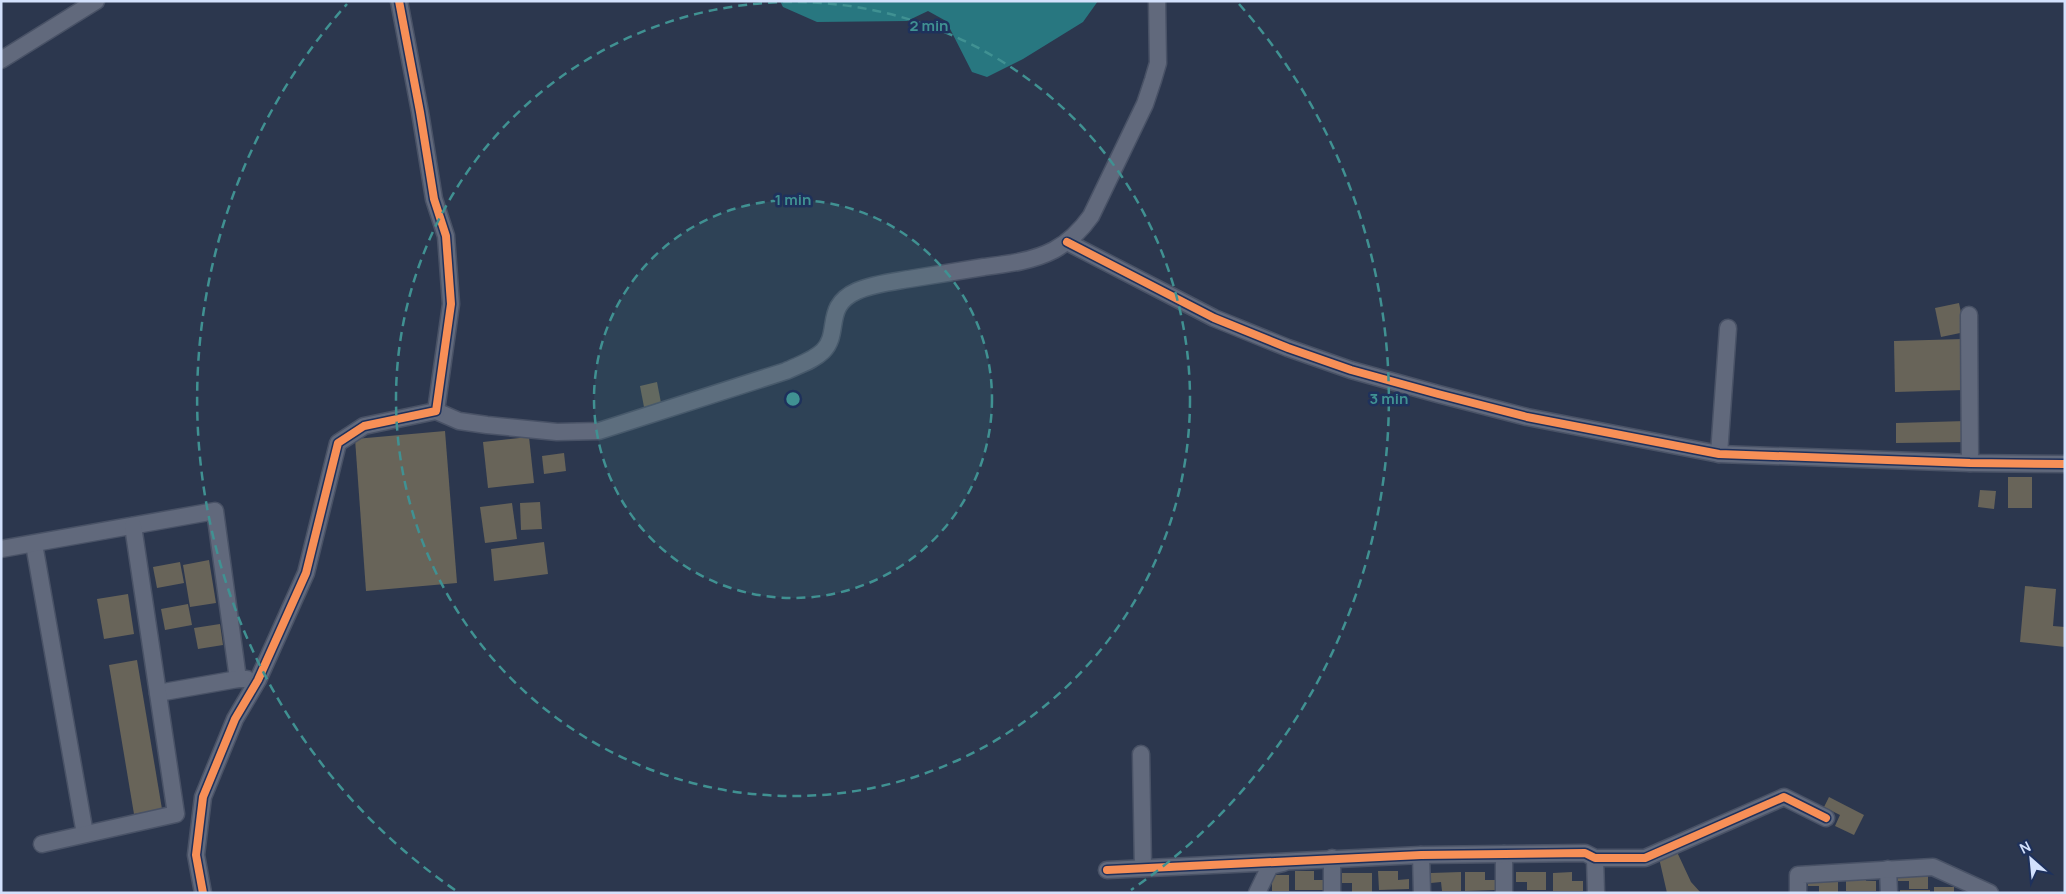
<svg xmlns="http://www.w3.org/2000/svg" width="2066" height="894" font-family="Manrope,sans-serif">
<rect width="100%" height="100%" fill="#2c374e"/>
<path fill="#287780" d="M780,1H1098L1083,22L1023,59L987,77L972,72L946,21L928,11L907,21L817,22L783,7Z"/>
<g fill="#686459">
<path d="M1959,303L1965,332L1941,337L1935,308Z"/>
<path d="M1963,339L1965,390L1895,392L1894,341Z"/>
<path d="M657,382L661,403L644,407L640,386Z"/>
<path d="M1966,421L1967,442L1896,443V423Z"/>
<path d="M445,431L457,583L366,591L355,439Z"/>
<path d="M529,437L534,483L488,488L483,442Z"/>
<path d="M564,453L566,471L544,474L542,456Z"/>
<rect x="2008" y="477" width="24" height="31"/>
<path d="M1980,490L1996,491L1994,509L1978,507Z"/>
<path d="M540,502L542,529L521,530L520,503Z"/>
<path d="M512,503L517,539L485,543L480,507Z"/>
<path d="M544,542L548,574L494,581L491,549Z"/>
<path d="M209,560L216,603L190,607L183,565Z"/>
<path d="M180,562L184,583L157,588L153,567Z"/>
<path d="M2025,586L2056,589L2053,626L2065,627V647L2020,642Z"/>
<path d="M128,594L134,634L104,639L97,599Z"/>
<path d="M188,604L192,625L165,630L161,609Z"/>
<path d="M220,624L223,645L198,649L194,628Z"/>
<path d="M137,660L162,809L134,814L109,665Z"/>
<path d="M1829,797L1864,815L1854,835L1835,826L1840,815L1824,807Z"/>
<path d="M1677,852L1691,882L1701,893H1667L1659,858Z"/>
<path d="M1295,871H1314V880H1325V890H1295Z"/>
<path d="M1378,871H1398V880L1409,879V889L1379,890Z"/>
<path d="M1898,871H1928V889H1909V881H1898Z"/>
<path d="M1461,872V891H1442L1441,882L1431,883V873Z"/>
<path d="M1465,872H1485V880H1496V890L1465,891Z"/>
<path d="M1516,872H1546V890H1527V882H1516Z"/>
<path d="M1572,872V881H1583V891H1553V873Z"/>
<path d="M1342,873H1372V892H1352V883H1342Z"/>
<path d="M1846,873H1866V881H1876V891H1846Z"/>
<rect x="1272" y="875" width="17" height="16"/>
<path d="M1838,875V893H1819V886H1808V876Z"/>
<rect x="1934" y="887" width="20" height="6"/>
<rect x="1900" y="890" width="30" height="3"/>
</g>
<g fill="none" stroke-linecap="round" stroke-linejoin="round">
<defs>
<g id="minor">
<path d="M1,60L96,1"/>
<path d="M1067,242L1214,318L1288,348L1351,370L1438,394L1527,417L1719,454L1970,463L2065,464"/>
<path d="M1969,315L1970,463"/>
<path d="M436,411L459,421L487,425L557,432L599,431L786,371C798,365 813,361 823,351C841,333 823,306 857,291C873,284 891,282 909,279C934,275 959,271 984,267C1008,264 1033,261 1054,250C1069,242 1081,230 1091,216L1145,104L1153,80L1158,63L1157,1"/>
<path d="M1719,454L1728,328"/>
<path d="M34,544L85,834"/>
<path d="M1,549L215,511L238,679"/>
<path d="M158,693L238,679H247"/>
<path d="M1141,754L1143,868"/>
<path d="M42,844L176,814L133,526"/>
<path d="M1504,854V893"/>
<path d="M1421,855L1422,893"/>
<path d="M1332,858V893"/>
<path d="M1595,858L1596,893"/>
<path d="M1888,869L1889,893"/>
<path d="M1107,870L1421,855L1585,853L1595,858H1645L1784,797L1826,818"/>
<path d="M203,893L196,855L203,797L235,719L258,680L306,573L338,443L364,426L436,411L451,304L446,236L434,199L420,112L399,1"/>
<path d="M1257,893L1270,866L1283,863"/>
<path d="M1798,893V875L1933,867L1990,893"/>
</g>
</defs>
<use href="#minor" stroke="#495266" stroke-width="19"/>
<use href="#minor" stroke="#61697c" stroke-width="16"/>
<defs>
<g id="cycleway">
<path d="M1067,242L1214,318L1288,348L1351,370L1438,394L1527,417L1719,454L1970,463L2065,464"/>
<path d="M1107,870L1421,855L1585,853L1595,858H1645L1784,797L1826,818"/>
<path d="M203,893L196,855L203,797L235,719L258,680L306,573L338,443L364,426L436,411L451,304L446,236L434,199L420,112L399,1"/>
</g>
</defs>
<use href="#cycleway" stroke="#1e315c" stroke-width="11"/>
<use href="#cycleway" stroke="#f78f57" stroke-width="8"/>
</g>
<circle cx="793" cy="399" r="199" fill="#409192" fill-opacity=".12"/>
<g fill="none" stroke="#409192" stroke-width="2.5" stroke-dasharray="9 6">
<circle cx="793" cy="399" r="199"/>
<circle cx="793" cy="399" r="397"/>
<path d="M455 890A596 596 0 0 1 347 4M1239 4A596 596 0 0 1 1131 890"/>
</g>
<circle cx="793" cy="399" r="8" fill="#409192" stroke="#1e315c" stroke-width="2.5"/>
<g font-size="15" text-anchor="middle" font-weight="bold" fill="#409192" stroke="#1e315c" stroke-width="5" stroke-linejoin="round" paint-order="stroke">
<text x="929" y="31">2 min</text>
<text x="793" y="205">1 min</text>
<text x="1389" y="404">3 min</text>
</g>
<rect width="2066" height="894" fill="none" stroke="#d3e1fc" stroke-width="5"/>
<g transform="translate(2031 859) rotate(333)" stroke="#1e315c" stroke-width="4" paint-order="stroke">
<path d="M0-4L9 19L0 12L-9 19Z" fill="#d3e1fc"/>
<text y="-8" font-size="14" font-weight="bold" text-anchor="middle" fill="#d3e1fc">N</text>
</g>
</svg>
